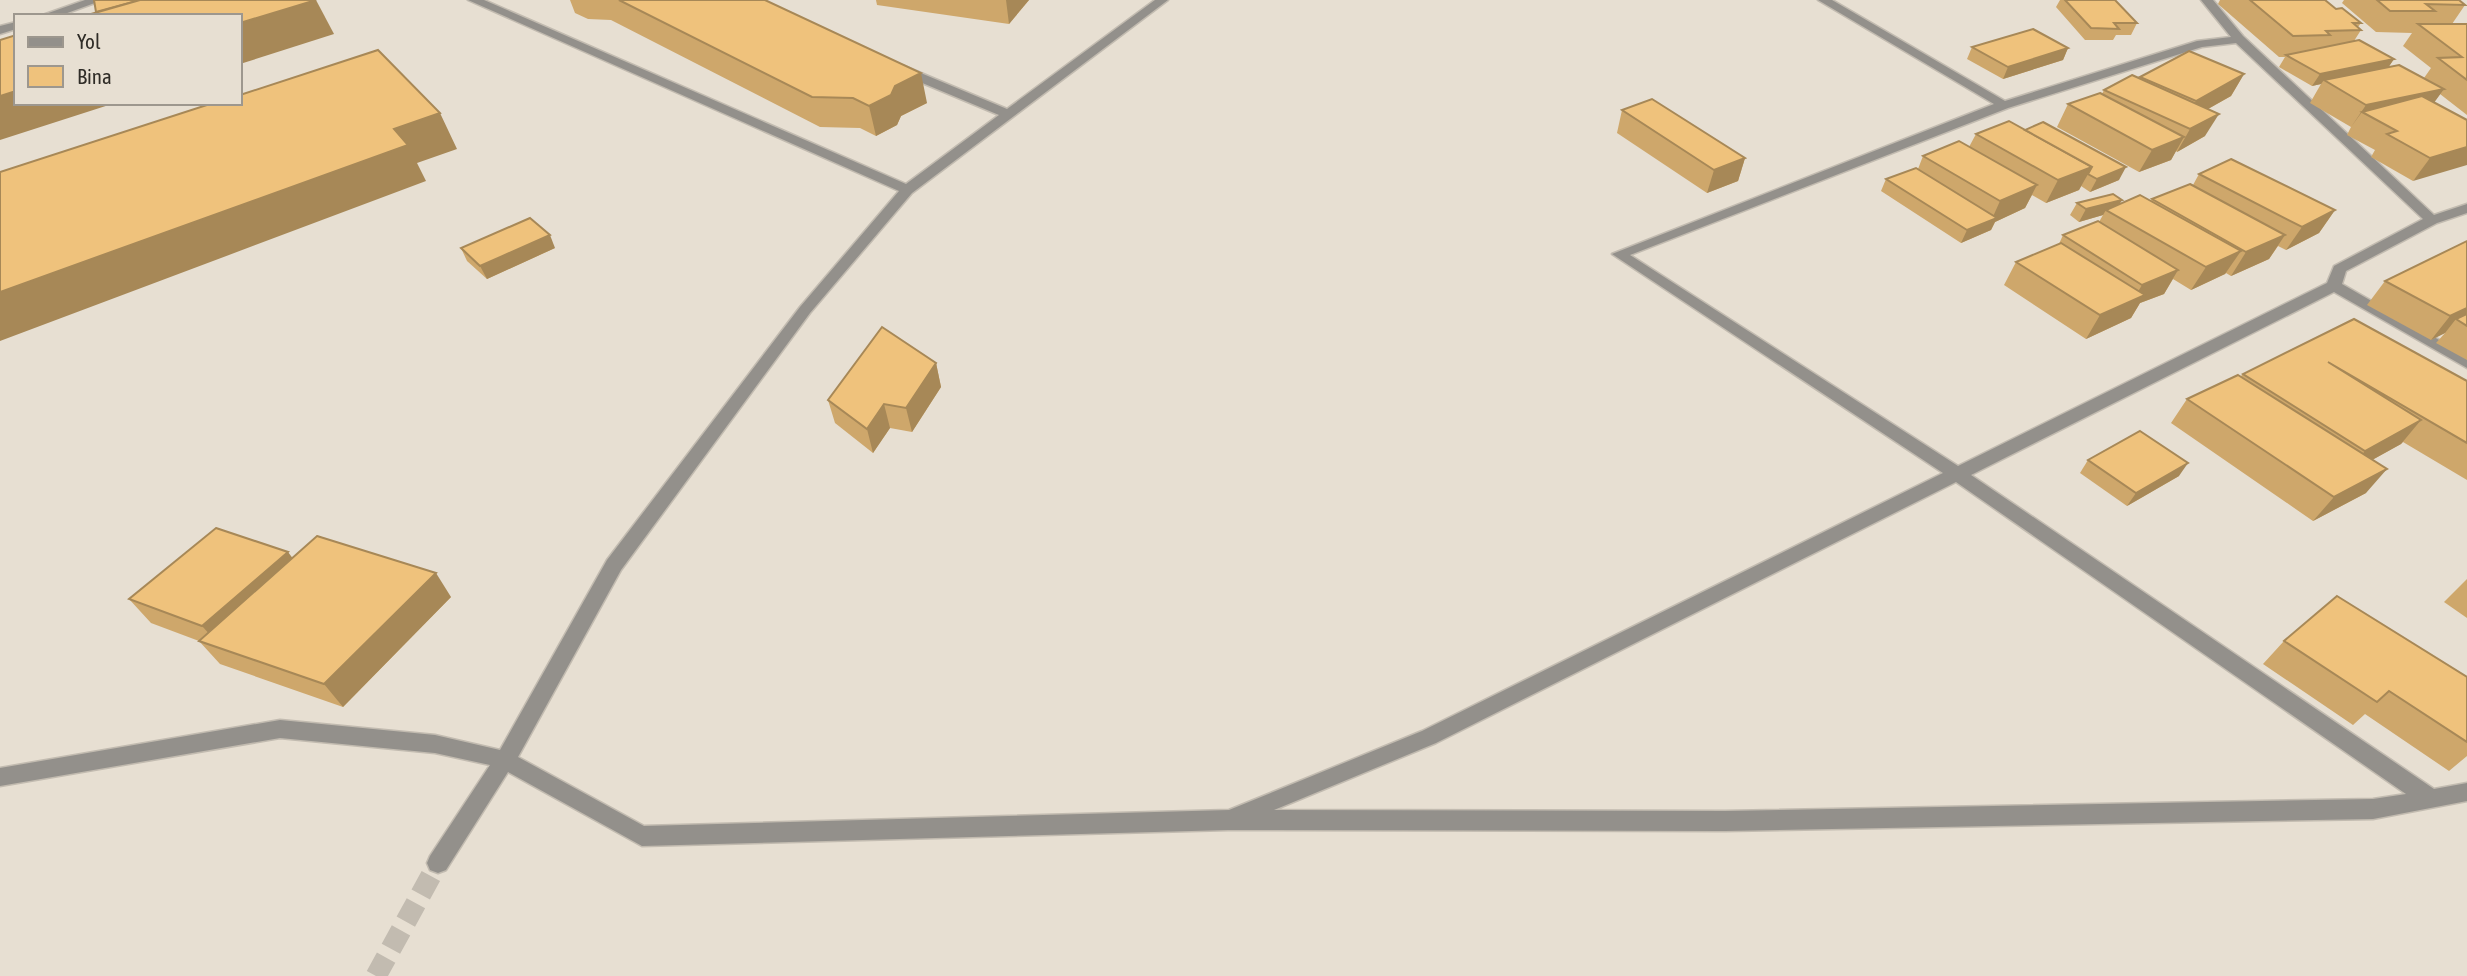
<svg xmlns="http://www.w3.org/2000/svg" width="2467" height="976" font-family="'Asap Condensed',sans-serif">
<rect width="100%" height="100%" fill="#e7dfd2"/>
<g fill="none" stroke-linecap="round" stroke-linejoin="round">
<path stroke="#c2bbb0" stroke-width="21" stroke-dasharray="21 10" stroke-linecap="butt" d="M376,976L438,863"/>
<defs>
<g id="minor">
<path d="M85,0H103L59,16H40Z"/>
<path d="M468,0H484L906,184L999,115L896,72V66H904L1007,109L1155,0H1168L912,193L810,313L621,570L518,757L644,826L1229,810L1422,731L1943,473L1612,254L1994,104L1818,0H1832L2005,101L2197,41L2231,37L2201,0H2213L2243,36L2434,215L2467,204V213L2437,223L2346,271L2342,284L2467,356V368L2334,292L1971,475L2434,789L2467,783V801L2373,819L1725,831L1228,830L642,846L508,772L446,870L438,873L430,870L427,863L430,856L490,765L435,753L280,738L0,786V768L280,720L435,735L500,750L607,560L800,307L899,191ZM2236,43L2423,219L2334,266L2327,283L1958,466L1630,255L2008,108L2202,47ZM1956,482L2406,794L2373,799L1725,811L1274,810L1436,743Z"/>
<path d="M16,22V29L0,34V26Z"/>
</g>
</defs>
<use href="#minor" stroke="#c2bbb0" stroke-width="3"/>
<use href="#minor" fill="#93908b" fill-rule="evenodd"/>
</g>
<g fill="#cea76b">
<path d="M570,0H765L927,103L901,116L897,125L876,136L860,128L820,127L611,20L588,19L575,13Z"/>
<path d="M876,0H1029L1009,24L877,5Z"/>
<path d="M2060,0H2115L2137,23L2131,35H2116L2113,40H2085L2056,7Z"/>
<path d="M2220,0H2325L2336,9L2361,23L2358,27L2361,30L2354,41L2394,59L2388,67L2424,78L2431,68L2403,46L2412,33L2376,32L2342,3L2344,0H2459L2465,5L2452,24H2467V115L2440,94L2434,102L2467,120L2413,181L2371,157L2375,150L2347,135L2351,127L2310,103L2321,84L2312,86L2279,67L2285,57H2279L2218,4Z"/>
<path d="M1972,47L2068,48L2063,60L2003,79L1967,59Z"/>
<path d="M2244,74L2231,96L2208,109L2205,136L2177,152L2176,151L2171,160L2139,172L2057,127L2068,104L2102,94L2104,90L2139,79L2140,77Z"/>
<path d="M1622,110L1745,158L1738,181L1707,193L1617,133Z"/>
<path d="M1976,134L2119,180L2090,192L2081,186L2079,190L2046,203L2032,195L2025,208L1995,222L1991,230L1961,243L1881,191L1886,179L1918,169L1923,156L1969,147Z"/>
<path d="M2199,174L2335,210L2319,233L2286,250L2278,246L2269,259L2231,276L2226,273L2225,274L2191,290L2173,279L2164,294L2140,303L2131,318L2086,339L2004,285L2016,262L2059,244L2063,235L2099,222L2103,215L2079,222L2070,215L2077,203L2120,204L2151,201L2152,199L2193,185Z"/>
<path d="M2467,241V360L2436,343L2445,333L2431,340L2367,305L2385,281Z"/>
<path d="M461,248H555L487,279L467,261Z"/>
<path d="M936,363L941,387L912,432L890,428L873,453L835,423L828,400Z"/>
<path d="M2243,374L2467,381V480L2403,442L2401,444L2372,460L2366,493L2313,521L2171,423L2187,399L2241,376Z"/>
<path d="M2088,460L2179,476L2127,506L2080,473Z"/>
<path d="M292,558L451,597L343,707L220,664L199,641L151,623L129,599Z"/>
<path d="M2467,579V618L2444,602Z"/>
<path d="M2284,641L2467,677V756L2449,771L2365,714L2353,725L2263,664Z"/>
</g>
<g fill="#a78857">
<path d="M316,0L334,34L240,64V23Z"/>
<path d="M1006,0H1029L1009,24Z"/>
<path d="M2068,48L2063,60L2003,79L2008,67Z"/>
<path d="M2394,59L2386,71L2324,80L2321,84L2312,86L2320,74Z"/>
<path d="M921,73L927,103L901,116L897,125L876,136L869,106L895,86Z"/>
<path d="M2244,74L2231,96L2183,123L2196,101Z"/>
<path d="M2444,89L2428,111L2362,112L2351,127L2366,105Z"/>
<path d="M16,91V103H115L0,140V96Z"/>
<path d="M440,113L457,149L417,163L426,181L0,341V292L394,129Z"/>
<path d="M2219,114L2205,136L2177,152L2190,129Z"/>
<path d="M2184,137L2171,160L2139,172L2152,150Z"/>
<path d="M2467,147V165L2413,181L2430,158Z"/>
<path d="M1745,158L1738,181L1707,193L1714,170Z"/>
<path d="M2092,167L2079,190L2046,203L2058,180Z"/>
<path d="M2126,167L2119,180L2090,192L2097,179Z"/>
<path d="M2037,185L2025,208L1995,222L1991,230L1961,243L1967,230L1991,221L2000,201Z"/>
<path d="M2122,200L2115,212L2106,210L2103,215L2079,222L2086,209Z"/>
<path d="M2335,210L2319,233L2286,250L2302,227Z"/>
<path d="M550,235L555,248L487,279L480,266Z"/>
<path d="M2285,235L2269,259L2231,276L2246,252Z"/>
<path d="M2241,251L2225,274L2191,290L2206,267Z"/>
<path d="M2178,270L2164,294L2140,303L2131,318L2086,339L2100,315L2133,300L2142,285Z"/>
<path d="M2467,308V321L2456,319L2445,333L2431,340L2450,316Z"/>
<path d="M936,363L941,387L912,432L906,408Z"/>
<path d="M884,404L890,428L873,453L867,429Z"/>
<path d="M2421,420L2401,444L2345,475L2365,451Z"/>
<path d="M2188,463L2179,476L2127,506L2136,493Z"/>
<path d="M2387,469L2366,493L2313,521L2334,497Z"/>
<path d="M288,552L306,576L223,649L202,626Z"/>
<path d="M436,573L451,597L343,707L324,684Z"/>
</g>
<g fill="#efc27c" stroke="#a78857" stroke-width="2">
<path d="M94,0H140L96,12Z"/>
<path d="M140,0H316L240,23V16H84Z"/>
<path d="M619,0H765L921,73L895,86L891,95L869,106L853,98L812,97Z"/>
<path d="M2065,0H2115L2137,23H2114L2119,29L2091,28Z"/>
<path d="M2250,0H2325L2336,9L2342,8L2361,23H2353L2361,30L2326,31L2330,35L2293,36Z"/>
<path d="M2377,0H2459L2465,5L2426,4L2435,11H2390Z"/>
<path d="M2418,24H2467V80L2438,58L2462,57Z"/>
<path d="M2033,29L2068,48L2008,67L1972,47Z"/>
<path d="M16,35V91L0,96V40Z"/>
<path d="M2359,40L2394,59L2320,74L2286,55Z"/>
<path d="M378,50L440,113L394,129L408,145L0,292V172L213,103H240V95Z"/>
<path d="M2189,51L2244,74L2196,101L2140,77Z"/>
<path d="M2399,65L2444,89L2366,105L2324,80Z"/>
<path d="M2132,75L2219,114L2190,129L2104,90Z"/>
<path d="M2100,93L2184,137L2152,150L2068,104Z"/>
<path d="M2422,96L2467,120V147L2430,158L2387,134L2397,131L2362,112Z"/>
<path d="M1652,99L1745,158L1714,170L1622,110Z"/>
<path d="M2009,121L2092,167L2058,180L1976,134Z"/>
<path d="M2043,122L2126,167L2097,179L2088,174L2092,167L2025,130Z"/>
<path d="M1959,141L2037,185L2000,201L1923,156Z"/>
<path d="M2231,159L2335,210L2302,227L2199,174Z"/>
<path d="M1916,168L1997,218L1967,230L1886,179Z"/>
<path d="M2190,184L2285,235L2246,252L2152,199Z"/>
<path d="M2113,194L2122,200L2086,209L2077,203Z"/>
<path d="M2140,195L2241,251L2206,267L2106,210Z"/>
<path d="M530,218L550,235L480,266L461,248Z"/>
<path d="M2098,221L2178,270L2142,285L2063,235Z"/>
<path d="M2467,241V308L2450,316L2385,281Z"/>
<path d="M2061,243L2145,295L2100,315L2016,262Z"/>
<path d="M2467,314V326L2456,319Z"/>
<path d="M2354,319L2467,381V443L2328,362L2421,420L2365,451L2243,374Z"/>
<path d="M882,327L936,363L906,408L884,404L867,429L828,400Z"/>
<path d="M2238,375L2387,469L2334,497L2187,399Z"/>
<path d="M2140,431L2188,463L2136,493L2088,460Z"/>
<path d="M216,528L288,552L202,626L129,599Z"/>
<path d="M317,536L436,573L324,684L199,641Z"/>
<path d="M2337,596L2467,677V742L2389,691L2377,702L2284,641Z"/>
</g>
<rect x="14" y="14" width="228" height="91" fill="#e7dfd2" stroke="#9d978e" stroke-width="2"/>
<rect x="28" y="37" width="35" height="10" fill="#93908b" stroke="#9d978e" stroke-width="2"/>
<text x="77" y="49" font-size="21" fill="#2f2c27">Yol</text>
<rect x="28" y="66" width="35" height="21" fill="#efc27c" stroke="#9d978e" stroke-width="2"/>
<text x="77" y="84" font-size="21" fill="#2f2c27">Bina</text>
</svg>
